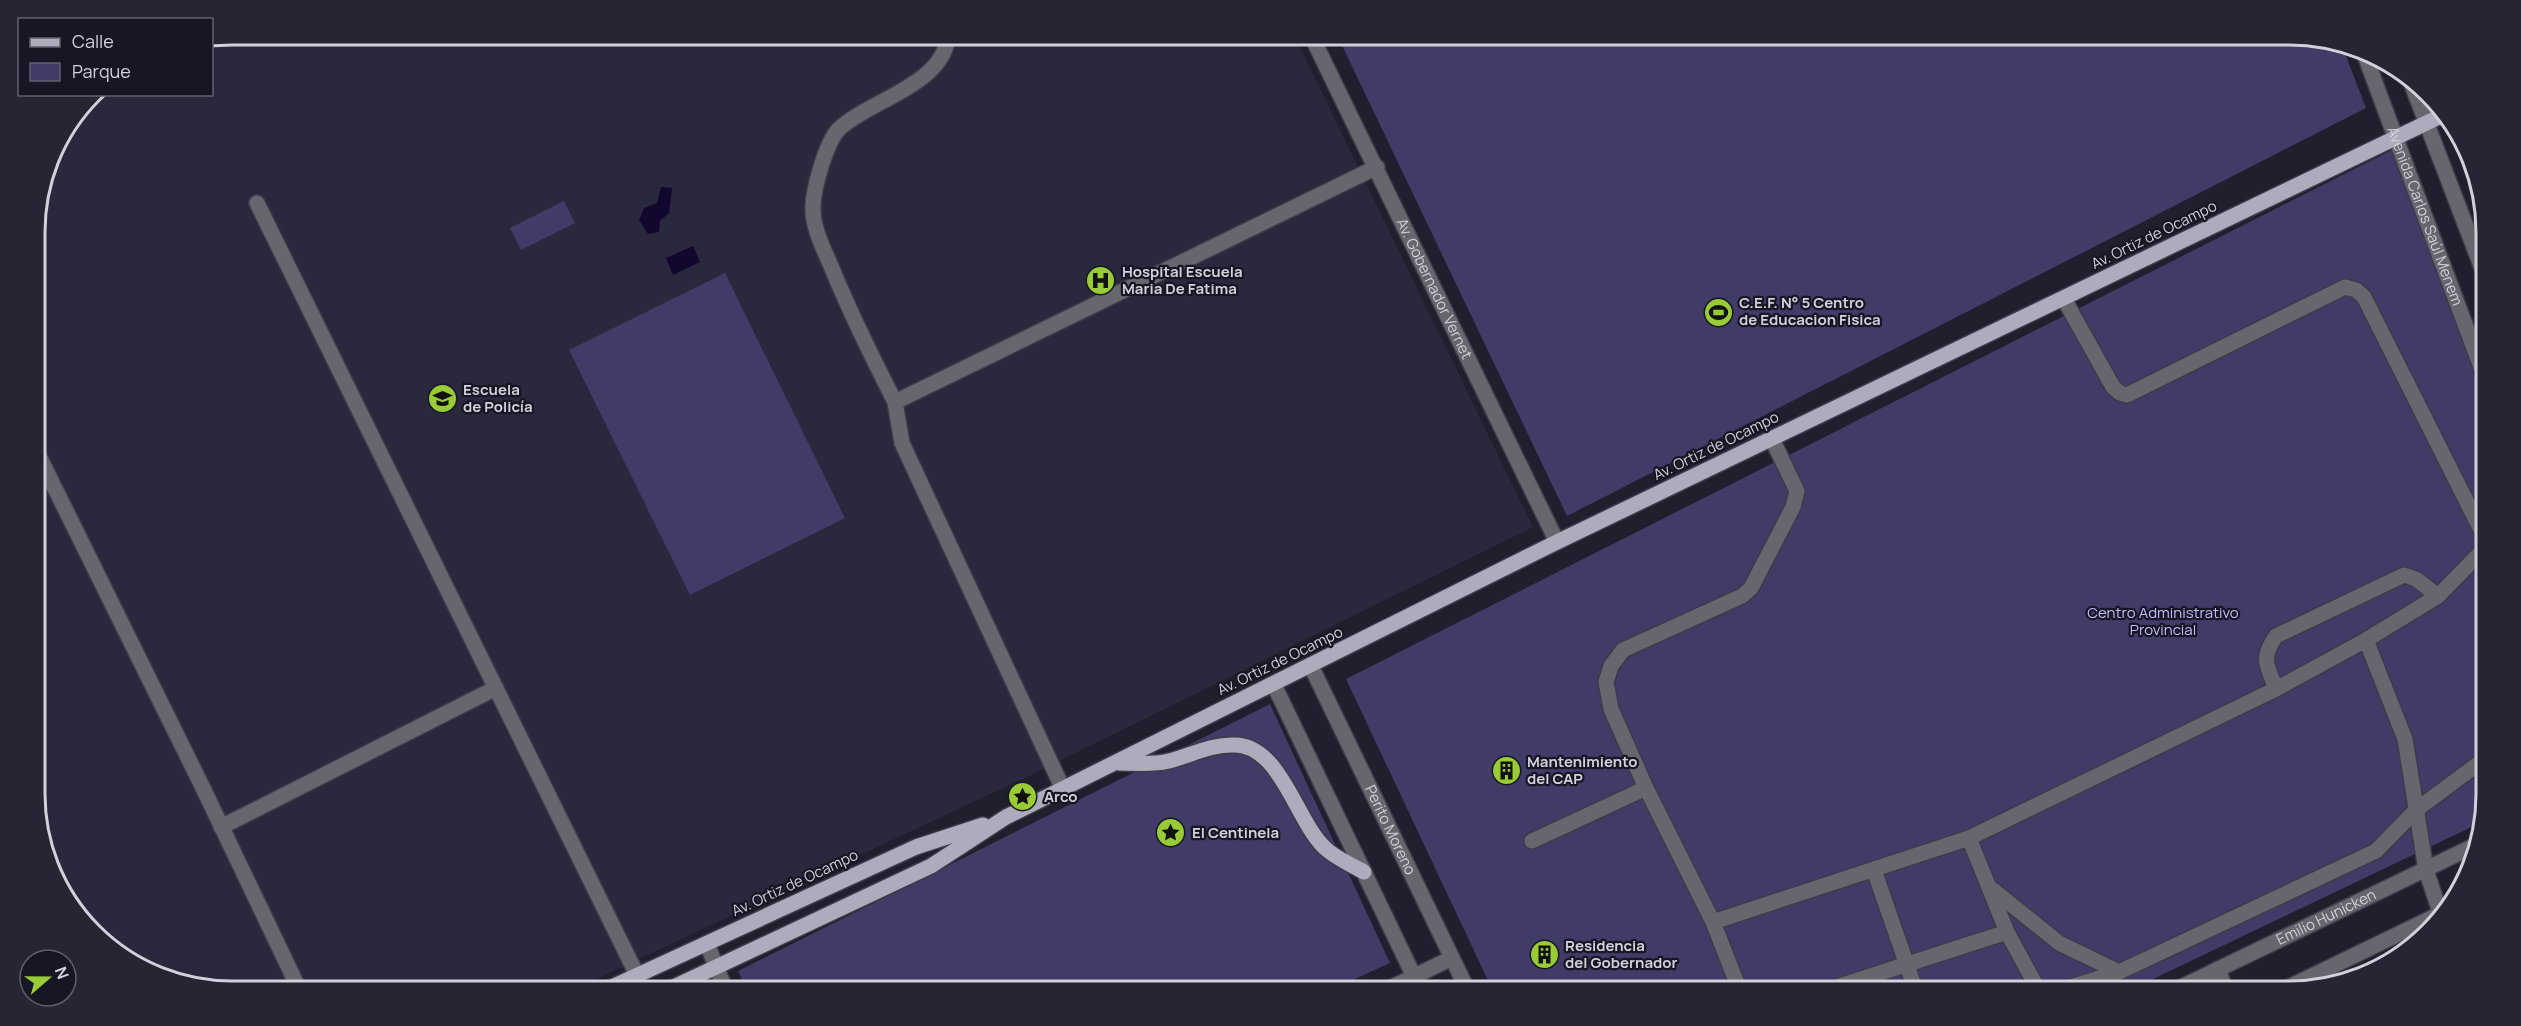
<svg xmlns="http://www.w3.org/2000/svg" width="2521" height="1026" font-family="Manrope,sans-serif">
<rect width="100%" height="100%" fill="#201f2e"/>
<path fill="#29283c" d="M232,35H1294L1533,527L1033,774L571,991H232L168,981L83,924L38,832L35,219L55,144L93,95L212,94V39Z"/>
<g fill="#403b67">
<path d="M1337,35H2289L2341,43L2366,108L1567,516Z"/>
<path d="M2392,150L2485,395L2486,794L2482,822L2128,991H1493L1346,679Z"/>
<path d="M564,201L575,223L521,250L510,228Z"/>
<path d="M725,273L845,518L690,595L569,350Z"/>
<path d="M1270,704L1390,963L1329,991H747L738,971Z"/>
</g>
<g fill="#11072f">
<path d="M661,187L672,188L669,213L660,221L659,232L648,234L639,220L644,208L657,203Z"/>
<path d="M693,246L700,262L673,275L666,258Z"/>
</g>
<g fill="none" stroke-linecap="round" stroke-linejoin="round">
<defs>
<g id="minor">
<path d="M948,35C945,85 869,100 839,129C826,142 812,192 813,210C813,228 824,250 831,266C850,313 872,357 895,402L1377,167"/>
<path id="s1" d="M1311,35L1557,542"/>
<path id="s2" d="M2364,53L2485,378"/>
<path d="M2412,85L2485,276"/>
<path d="M257,203L637,975"/>
<path d="M2064,299L2113,387L2120,393L2127,395L2345,287L2356,290L2364,297L2486,540"/>
<path d="M895,402L902,443L1063,789"/>
<path d="M36,450L203,788L300,991"/>
<path d="M2366,640L2405,739L2426,870L2442,918"/>
<path id="s3" d="M1311,666L1468,991"/>
<path d="M1274,685L1421,991"/>
<path d="M2276,689C2267,665 2260,659 2276,636L2404,575L2416,579L2438,596"/>
<path d="M221,827L496,688"/>
<path d="M1969,838L2007,932L2039,991"/>
<path d="M1532,841L1646,788"/>
<path d="M1874,870L1916,991"/>
<path d="M1992,889L2059,943L2119,972"/>
<path d="M1713,922L1969,838L2276,689L2366,640L2438,596L2486,547"/>
<path d="M707,944L726,991"/>
<path d="M2218,969L2226,991"/>
<path d="M1384,991L1452,958"/>
<path d="M1740,991L1713,922L1646,788L1611,709L1606,682L1611,666L1623,650L1742,596L1751,588L1793,507L1797,491L1772,439"/>
<path d="M1824,991L2007,932"/>
<path d="M2058,991L2119,972L2376,851L2416,810L2486,758"/>
<path id="s4" d="M2173,991L2478,844"/>
<path d="M2281,991L2448,910"/>
</g>
<g id="major">
<path d="M1119,763C1135,763 1153,765 1169,761C1192,755 1211,744 1235,745C1281,746 1296,821 1325,848C1335,858 1352,865 1364,872"/>
<path d="M603,991L916,847L983,825"/>
<path d="M665,991L931,866L1006,817L1557,542L2445,114"/>
</g>
</defs>
<use href="#minor" stroke="#3c3b4a" stroke-width="18"/>
<use href="#major" stroke="#3c3b4a" stroke-width="18"/>
<use href="#minor" stroke="#66666e" stroke-width="15"/>
<use href="#major" stroke="#acacbc" stroke-width="15"/>
</g>
<defs>
<symbol id="hospital-disc" viewBox="-11 -11 22 22"><circle r="9.5" fill="#99cb36" stroke="#171624"/><path d="M-5-5h3v3.5h4V-5h3V5h-3V1.5h-4V5h-3Z" fill="#111"/></symbol>
<symbol id="stadium-disc" viewBox="-11 -11 22 22"><circle r="9.5" fill="#99cb36" stroke="#171624"/><path d="M0-5a6.5 5 0 1 0 0 10a6.5 5 0 1 0 0-10ZM-3.5-1.8h7v3.6h-7Z" fill="#111"/></symbol>
<symbol id="school-disc" viewBox="-11 -11 22 22"><circle r="9.5" fill="#99cb36" stroke="#171624"/><path d="M0-5L7-2L0 1L-7-2ZM-4 1L0 2.5L4 1V4Q0 6-4 4Z" fill="#111"/></symbol>
<symbol id="building-disc" viewBox="-11 -11 22 22"><circle r="9.5" fill="#99cb36" stroke="#171624"/><path d="M-4-6H4V6H1V3H-1V6H-4ZM-2.5-4.3h1.7v1.8h-1.7ZM.8-4.3h1.7v1.8H.8ZM-2.5-1h1.7V.8h-1.7ZM.8-1h1.7V.8H.8Z" fill="#111"/></symbol>
<symbol id="sight-disc" viewBox="-11 -11 22 22"><circle r="9.5" fill="#99cb36" stroke="#171624"/><path d="M0-6L1.8-2.2L6-1.7L2.9 1.2L3.7 5.4L0 3.3L-3.7 5.4L-2.9 1.2L-6-1.7L-1.8-2.2Z" fill="#111"/></symbol>
</defs>
<g fill-rule="evenodd">
<use href="#hospital-disc" x="1084" y="264" width="33" height="33"/>
<use href="#stadium-disc" x="1702" y="296" width="33" height="33"/>
<use href="#school-disc" x="426" y="382" width="33" height="33"/>
<use href="#building-disc" x="1490" y="754" width="33" height="33"/>
<use href="#sight-disc" x="1006" y="780" width="33" height="33"/>
<use href="#sight-disc" x="1154" y="816" width="33" height="33"/>
<use href="#building-disc" x="1528" y="938" width="33" height="33"/>
</g>
<g text-anchor="middle" stroke-width="4.5" stroke-linejoin="round" paint-order="stroke">
<g font-size="15" fill="#d1d1db" stroke="#171624">
<text dy="5" stroke="none"><textPath href="#s2" startOffset="174">Avenida Carlos Saúl Menem</textPath></text>
<text transform="translate(2154 235) rotate(-26)" y="5">Av. Ortiz de Ocampo</text>
<text dy="5" stroke="none"><textPath href="#s1" startOffset="282">Av. Gobernador Vernet</textPath></text>
<text transform="translate(1716 446) rotate(-26)" y="5">Av. Ortiz de Ocampo</text>
<text transform="translate(1280 661) rotate(-26)" y="5">Av. Ortiz de Ocampo</text>
<text dy="5" stroke="none"><textPath href="#s3" startOffset="182">Perito Moreno</textPath></text>
<text transform="translate(795 883) rotate(-25)" y="5">Av. Ortiz de Ocampo</text>
<text dy="5" stroke="none"><textPath href="#s4" startOffset="170">Emilio Hunicken</textPath></text>
</g>
<g font-size="15" font-weight="bold" fill="#d1d1db" stroke="#171624" text-anchor="start">
<text x="1122" y="277">Hospital Escuela<tspan x="1122" dy="17">Maria De Fatima</tspan></text>
<text x="1739" y="308">C.E.F. N° 5 Centro<tspan x="1739" dy="17">de Educacion Fisica</tspan></text>
<text x="463" y="395">Escuela<tspan x="463" dy="17">de Policía</tspan></text>
<text x="1527" y="767">Mantenimiento<tspan x="1527" dy="17">del CAP</tspan></text>
<text x="1044" y="802">Arco</text>
<text x="1192" y="838">El Centinela</text>
<text x="1565" y="951">Residencia<tspan x="1565" dy="17">del Gobernador</tspan></text>
</g>
<g font-size="15" fill="#c1befa" stroke="#171624">
<text x="2163" y="618">Centro Administrativo<tspan x="2163" dy="17">Provincial</tspan></text>
</g>
</g>
<path d="M0 0H2521V1026H0ZM232 45H2289A187 187 0 0 1 2476 232V794A187 187 0 0 1 2289 981H232A187 187 0 0 1 45 794V232A187 187 0 0 1 232 45Z" fill="#262533" fill-rule="evenodd"/>
<path fill="none" stroke="#d1d1db" stroke-width="3" d="M232 45H2289A187 187 0 0 1 2476 232V794A187 187 0 0 1 2289 981H232A187 187 0 0 1 45 794V232A187 187 0 0 1 232 45Z"/>
<rect x="18" y="18" width="195" height="78" fill="#171624" stroke="#61616d" stroke-width="1.5"/>
<rect x="30" y="38" width="30" height="9" fill="#acacbc" stroke="#61616d" stroke-width="1.5"/>
<text x="72" y="48" font-size="18" fill="#d1d1db">Calle</text>
<rect x="30" y="63" width="30" height="18" fill="#403b67" stroke="#61616d" stroke-width="1.5"/>
<text x="72" y="78" font-size="18" fill="#d1d1db">Parque</text>
<g transform="translate(48 978) rotate(70)"><circle r="28" fill="#171624" stroke="#61616d" stroke-width="1.5"/>
<path d="M0-4.5L10 22L0 15L-10 22Z" fill="#99cb36"/>
<text y="-9" font-size="16" font-weight="bold" text-anchor="middle" fill="#d1d1db">N</text>
</g>
</svg>
